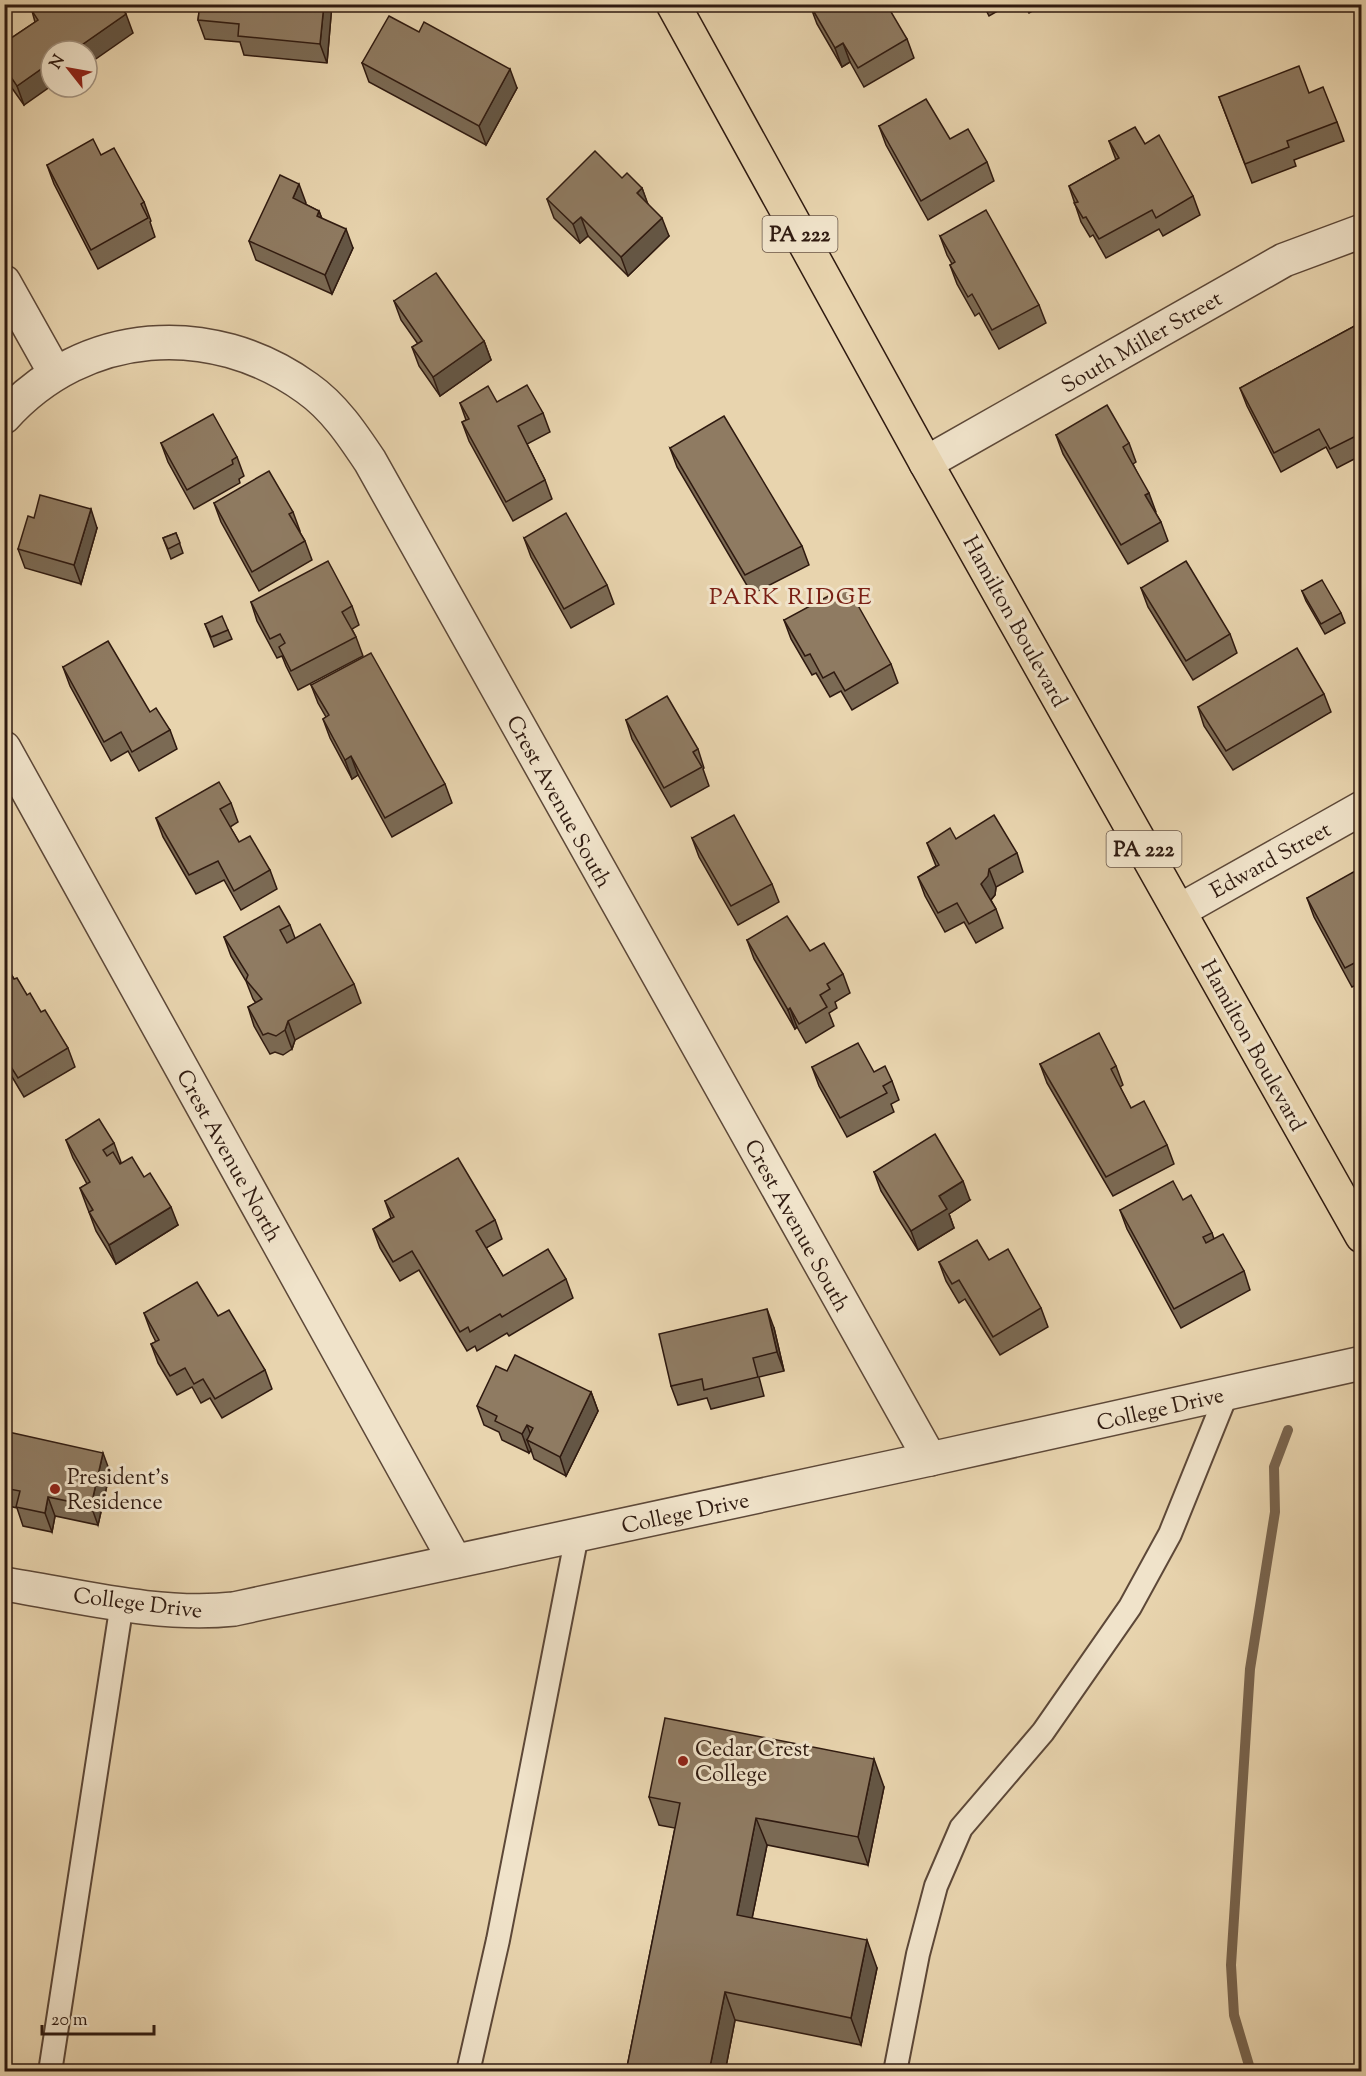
<svg xmlns="http://www.w3.org/2000/svg" width="1366" height="2076" font-family="'Sorts Mill Goudy',serif">
<rect width="100%" height="100%" fill="#e8d4ae"/>
<filter id="stains"><feTurbulence type="fractalNoise" baseFrequency=".00333" numOctaves="4"/><feColorMatrix values="0 0 0 0 .2 0 0 0 0 .09 0 0 0 0 .02 0 0 0 .5 -.17"/></filter>
<radialGradient id="worn" r=".72"><stop offset=".6" stop-color="#630" stop-opacity="0"/><stop offset="1" stop-color="#630" stop-opacity=".3"/></radialGradient>
<g fill="none" stroke-linecap="round" stroke-linejoin="round">
<path stroke="#78644e" stroke-width="10" d="M1251,2072L1234,2015L1231,1965L1250,1669L1275,1512L1274,1467L1288,1430"/>
<defs>
<g id="service">
<path d="M50,2072L122,1603"/>
<path d="M468,2072L498,1940L577,1535"/>
<path d="M895,2072L918,1954L936,1886L961,1828L1043,1732L1130,1607L1170,1534L1227,1393"/>
</g>
<g id="minor">
<path d="M4,282L55,373"/>
<path d="M4,417C84,328 211,319 307,388C334,407 352,434 370,461L930,1459"/>
<path d="M926,463L1284,260L1362,231"/>
<path d="M4,748L455,1561"/>
<path d="M1179,911L1362,808"/>
<path d="M4,1584C80,1596 158,1617 234,1609L930,1459L1362,1363"/>
</g>
<path id="primary" d="M673,4L926,463L1362,1236"/>
</defs>
<use href="#service" stroke="#5d4838" stroke-width="26"/>
<use href="#minor" stroke="#5d4838" stroke-width="36"/>
<use href="#primary" stroke="#2f1a10" stroke-width="36"/>
<use href="#service" stroke="#f0e3ca" stroke-width="22"/>
<use href="#minor" stroke="#f0e3ca" stroke-width="33"/>
<use href="#primary" stroke="#e8d4ae" stroke-width="33"/>
</g>
<g fill="#7b6a54" stroke="#2f1a10" stroke-width="1.5">
<path d="M200,4H332L327,63L244,55L240,42L205,39L198,20Z"/>
<path d="M983,4H1010L989,16Z"/>
<path d="M1024,4H1045L1029,13Z"/>
<path d="M810,5L881,9L907,39L914,58L864,87L850,62L842,67L817,24Z"/>
<path d="M32,11L133,33L51,51L24,105L4,77V43L35,22Z"/>
<path d="M362,63L517,88L486,145L369,82Z"/>
<path d="M1219,97L1337,122L1344,141L1294,160L1296,166L1252,183Z"/>
<path d="M879,126L950,139L987,162L994,181L928,220L886,145Z"/>
<path d="M1109,141L1145,144L1193,196L1200,215L1163,236L1159,229L1106,258L1093,235L1090,237L1081,222L1069,186L1116,160Z"/>
<path d="M101,155L144,202L151,221L150,222L155,237L98,269L54,184L47,165Z"/>
<path d="M622,178L642,188L647,203L669,236L628,276L588,236L580,243L554,218L547,199Z"/>
<path d="M306,203L305,204L319,211L322,219L353,248L332,294L256,260L249,241Z"/>
<path d="M940,236L1039,305L1046,323L999,349L979,313L975,316L957,284L950,265L952,264L947,255Z"/>
<path d="M394,301L484,341L491,360L440,396L419,366L412,347L418,344L401,320Z"/>
<path d="M1362,322V455L1337,468L1326,447L1281,472L1247,406L1240,388Z"/>
<path d="M497,402L543,413L550,432L527,444L545,480L552,499L513,521L469,441L462,422L466,420L460,403Z"/>
<path d="M1056,435L1129,443L1136,462L1133,464L1155,512L1161,522L1168,541L1128,564L1063,454Z"/>
<path d="M161,443L237,457L244,476L239,479L240,483L194,509L168,462Z"/>
<path d="M670,448L802,546L809,565L752,594L677,467Z"/>
<path d="M214,503L293,512L300,531H299L305,541L312,560L259,591L221,522Z"/>
<path d="M97,528L81,584L25,568L18,549Z"/>
<path d="M176,533L183,553L171,559L163,538Z"/>
<path d="M524,538L607,585L614,604L571,628L531,557Z"/>
<path d="M1141,588L1230,634L1237,653L1193,680L1148,607Z"/>
<path d="M1302,591L1341,613L1345,623L1325,634L1306,601Z"/>
<path d="M251,602L352,606L359,625L352,629L356,637L363,656L298,690L286,666L282,656L277,658L257,621Z"/>
<path d="M784,620L891,664L898,683L852,710L841,691L830,697L816,673L812,675L791,639Z"/>
<path d="M205,624L228,630L232,639L214,647Z"/>
<path d="M63,667L150,712L170,730L177,749L139,771L128,751L111,761L70,686Z"/>
<path d="M311,685L445,784L452,803L392,837L358,775L352,779L330,738L323,719L326,717L318,703Z"/>
<path d="M1324,694L1331,712L1233,770L1204,726L1198,707Z"/>
<path d="M626,720L698,749L704,768L703,769L709,786L671,807L632,739Z"/>
<path d="M231,803L238,822L230,827L239,842L270,870L277,889L241,910L224,880L196,894L163,837L156,818Z"/>
<path d="M692,838L772,884L779,902L738,925L699,857Z"/>
<path d="M956,839L1017,853L1023,872L996,887L995,895L991,900L996,909L1003,928L976,943L964,922L945,932L925,896L918,877L936,866L927,843Z"/>
<path d="M1362,879V982L1352,987L1314,917L1307,898Z"/>
<path d="M290,925L295,938L354,984L361,1003L295,1040L292,1049L283,1055L275,1052L270,1054L254,1026L248,1007L256,1003L253,999L246,981L231,956L224,937Z"/>
<path d="M4,932L10,946L4,949Z"/>
<path d="M747,940L810,951L843,974L850,993L835,1002L837,1008L829,1013L834,1026L806,1043L797,1027L795,1029L754,959Z"/>
<path d="M4,963L14,979L41,1012L68,1048L75,1067L24,1097L5,1065H4Z"/>
<path d="M1040,1064L1116,1066L1123,1085L1120,1087L1131,1108L1167,1145L1174,1164L1113,1196L1047,1083Z"/>
<path d="M812,1067L874,1072L892,1081L899,1100L891,1104L894,1112L847,1137L819,1086Z"/>
<path d="M66,1140L114,1143L121,1162L120,1163L144,1177L178,1225L116,1264L96,1231L89,1212L87,1207L80,1188L87,1184L73,1158Z"/>
<path d="M874,1172L970,1200L949,1214L954,1228L918,1250L881,1191Z"/>
<path d="M1183,1200L1212,1233L1214,1239L1244,1271L1250,1290L1181,1328L1127,1229L1120,1210Z"/>
<path d="M385,1201L495,1220L502,1239L486,1248L503,1276L566,1279L573,1298L509,1336L507,1333L477,1351L475,1346L467,1351L419,1270L400,1281L380,1248L373,1229L391,1218Z"/>
<path d="M989,1260L1041,1308L1048,1327L1000,1355L965,1299L959,1303L946,1281L939,1262Z"/>
<path d="M144,1313L218,1316L265,1370L272,1389L222,1418L210,1398L201,1403L192,1387L177,1395L158,1363L151,1344L156,1342L151,1332Z"/>
<path d="M774,1328L784,1371L759,1377L764,1396L711,1409L707,1398L678,1405L671,1386Z"/>
<path d="M507,1371L591,1392L598,1411L566,1476L534,1459L531,1450L529,1453L502,1440L499,1432L484,1425L477,1406Z"/>
<path d="M4,1431L110,1472L98,1525L55,1516L52,1532L23,1526L17,1508L4,1505Z"/>
<path d="M884,1787L868,1865L767,1845L752,1918L877,1968L861,2045L735,2020L725,2072H626L675,1828L659,1825L649,1797Z"/>
</g>
<g fill="#645645" stroke="#2f1a10" stroke-width="1.5">
<path d="M324,4H332L327,63L320,44Z"/>
<path d="M126,14L133,33L87,65V51H73Z"/>
<path d="M843,43L850,62L842,67L835,48Z"/>
<path d="M51,62V86L24,105L17,86Z"/>
<path d="M510,69L517,88L486,145L479,126Z"/>
<path d="M299,184L306,203L299,217L293,198Z"/>
<path d="M642,188L649,207L637,193Z"/>
<path d="M319,211L326,230L317,216Z"/>
<path d="M581,217L588,236L580,243L573,224Z"/>
<path d="M662,218L669,236L628,276L621,257Z"/>
<path d="M346,229L353,248L332,294L325,275Z"/>
<path d="M484,341L491,360L440,396L433,377Z"/>
<path d="M1149,493L1156,512L1152,514L1145,495Z"/>
<path d="M91,509L97,528L81,584L74,565Z"/>
<path d="M351,756L358,775L352,779L345,760Z"/>
<path d="M989,869L996,887L995,895L988,903L981,884Z"/>
<path d="M790,1008L797,1027L795,1029L788,1010Z"/>
<path d="M288,1021L295,1040L292,1049L285,1030Z"/>
<path d="M963,1181L970,1200L949,1214L954,1228L918,1250L911,1231L939,1196Z"/>
<path d="M171,1207L178,1225L116,1264L109,1245Z"/>
<path d="M767,1309L774,1328L784,1371L777,1352Z"/>
<path d="M591,1392L598,1411L566,1476L560,1457Z"/>
<path d="M527,1425L534,1443L527,1440L531,1450L529,1453L522,1434Z"/>
<path d="M103,1453L110,1472L98,1525L91,1506Z"/>
<path d="M48,1497L55,1516L52,1532L45,1513Z"/>
<path d="M874,1759L884,1787L868,1865L858,1837Z"/>
<path d="M756,1818L767,1845L747,1943L737,1915Z"/>
<path d="M867,1940L877,1968L861,2045L851,2018Z"/>
<path d="M725,1992L735,2020L725,2072H709Z"/>
</g>
<g fill="#8f7b62" stroke="#2f1a10" stroke-width="1.5">
<path d="M41,4H119L126,14L73,51H51V62L17,86L4,67V43L38,20L32,11Z"/>
<path d="M200,4H324L320,44L238,36L239,24L198,20Z"/>
<path d="M811,4H878L881,9L887,5L907,39L858,68L843,43L835,48L810,5Z"/>
<path d="M389,16L419,32L424,22L510,69L479,126L362,63Z"/>
<path d="M1299,66L1309,93L1323,87L1337,122L1287,141L1289,147L1245,164L1219,97Z"/>
<path d="M926,99L950,139L968,129L987,162L921,201L879,126Z"/>
<path d="M1135,127L1145,144L1159,135L1193,196L1156,218L1152,210L1099,239L1086,217L1083,218L1074,203L1078,202L1069,186L1119,158L1109,141Z"/>
<path d="M93,139L101,155L114,148L144,202L141,204L148,218L91,250L47,165Z"/>
<path d="M595,151L622,178L627,173L642,188L637,193L662,218L621,257L581,217L573,224L547,199Z"/>
<path d="M280,175L299,184L293,198L319,211L317,216L346,229L325,275L249,241Z"/>
<path d="M986,210L1039,305L992,330L972,294L968,297L950,265L955,262L940,236Z"/>
<path d="M436,273L484,341L433,377L412,347L422,341L394,301Z"/>
<path d="M1362,322V433L1330,449L1319,429L1274,453L1240,388Z"/>
<path d="M527,385L543,413L518,426L545,480L506,502L462,422L469,419L460,403L488,386L497,402Z"/>
<path d="M1107,405L1129,443L1123,447L1149,493L1145,495L1161,522L1121,545L1056,435Z"/>
<path d="M213,414L237,457L232,460L233,464L187,490L161,443Z"/>
<path d="M724,416L802,546L745,575L670,448Z"/>
<path d="M269,471L293,512L289,514L305,541L252,572L214,503Z"/>
<path d="M40,495L91,509L74,565L18,549L28,516L34,518Z"/>
<path d="M566,513L607,585L564,609L524,538Z"/>
<path d="M176,533L180,543L168,549L163,538Z"/>
<path d="M328,561L352,606L342,612L356,637L291,671L279,647L285,643L280,634L270,639L251,602Z"/>
<path d="M1186,561L1230,634L1186,661L1141,588Z"/>
<path d="M1322,580L1341,613L1321,624L1302,591Z"/>
<path d="M847,586L891,664L845,691L834,672L823,678L810,654L805,656L784,620Z"/>
<path d="M222,616L228,630L211,637L205,624Z"/>
<path d="M108,641L150,712L156,708L170,730L132,752L121,732L104,742L63,667Z"/>
<path d="M1297,648L1324,694L1226,751L1198,707Z"/>
<path d="M371,653L445,784L385,818L351,756L345,760L323,719L329,715L311,685Z"/>
<path d="M667,696L698,749L693,752L702,767L664,788L626,720Z"/>
<path d="M219,782L231,803L220,809L239,842L250,836L270,870L234,891L218,861L189,875L156,818Z"/>
<path d="M734,815L772,884L731,906L692,838Z"/>
<path d="M994,815L1017,853L989,869L988,876L981,884L996,909L969,924L957,903L938,913L918,877L939,865L927,843L950,828L956,839Z"/>
<path d="M1357,870L1362,879V959L1345,968L1307,898Z"/>
<path d="M279,906L290,925L280,930L287,943L320,924L354,984L288,1021L285,1030L276,1036L268,1033L263,1035L248,1007L262,999L246,980L248,975L224,937Z"/>
<path d="M787,916L810,951L824,943L843,974L827,984L830,989L820,995L827,1007L799,1024L790,1008L788,1010L747,940Z"/>
<path d="M4,963L14,979L17,978L27,995L30,993L41,1012L45,1010L68,1048L18,1078L4,1056Z"/>
<path d="M1099,1033L1116,1066L1111,1069L1131,1108L1144,1101L1167,1145L1106,1177L1040,1064Z"/>
<path d="M858,1043L874,1072L885,1066L892,1081L883,1086L887,1093L840,1118L812,1067Z"/>
<path d="M99,1119L114,1143L103,1150L107,1156L113,1152L120,1164L132,1157L144,1177L150,1173L171,1207L109,1245L89,1212L93,1210L80,1188L90,1182L66,1140Z"/>
<path d="M935,1134L963,1181L939,1196L947,1209L911,1231L874,1172Z"/>
<path d="M458,1158L495,1220L476,1231L503,1276L548,1249L566,1279L502,1317L500,1314L470,1332L468,1327L460,1332L412,1251L393,1262L373,1229L394,1217L385,1201Z"/>
<path d="M1173,1181L1183,1200L1191,1195L1212,1233L1203,1237L1206,1243L1223,1234L1244,1271L1174,1309L1120,1210Z"/>
<path d="M977,1240L989,1260L1008,1249L1041,1308L993,1337L959,1280L952,1284L939,1262Z"/>
<path d="M197,1282L218,1316L229,1310L265,1370L215,1399L203,1379L194,1384L185,1368L170,1376L151,1344L159,1340L144,1313Z"/>
<path d="M767,1309L777,1352L753,1358L758,1377L704,1390L702,1379L671,1386L659,1334Z"/>
<path d="M515,1355L591,1392L560,1457L527,1440L533,1428L527,1425L522,1434L495,1421L497,1416L477,1406L496,1366L507,1371Z"/>
<path d="M4,1431L103,1453L91,1506L48,1497L45,1513L16,1507L20,1491L4,1488Z"/>
<path d="M665,1718L874,1759L858,1837L756,1818L737,1915L867,1940L851,2018L725,1992L709,2072H626L680,1803L649,1797Z"/>
</g>
<g fill="#8f2418" stroke="#f0e3ca" stroke-width="2">
<circle cx="55" cy="1489" r="6"/>
<circle cx="683" cy="1761" r="6"/>
</g>
<g text-anchor="middle" stroke-width="6" stroke-linejoin="round" paint-order="stroke">
<g fill="#f0e3ca" stroke="#695648" stroke-width="1.5">
<rect x="762.5" y="216" width="75" height="36" rx="4.5"/>
<rect x="1106.5" y="831" width="75" height="36" rx="4.5"/>
</g>
<g font-size="21" font-weight="bold" fill="#2f1a10">
<text x="800" y="241">PA 222</text>
<text x="1144" y="856">PA 222</text>
</g>
<g font-size="22" fill="#2f1a10" stroke="#f0e3ca">
<text transform="translate(1141 341) rotate(-30)" y="8">South Miller Street</text>
<text transform="translate(1016 621) rotate(61)" y="8">Hamilton Boulevard</text>
<text transform="translate(560 801) rotate(61)" y="8">Crest Avenue South</text>
<text transform="translate(1270 859) rotate(-29)" y="8">Edward Street</text>
<text transform="translate(1254 1045) rotate(61)" y="8">Hamilton Boulevard</text>
<text transform="translate(230 1155) rotate(61)" y="8">Crest Avenue North</text>
<text transform="translate(798 1225) rotate(61)" y="8">Crest Avenue South</text>
<text transform="translate(1160 1408) rotate(-13)" y="8">College Drive</text>
<text transform="translate(685 1512) rotate(-12)" y="8">College Drive</text>
<text transform="translate(138 1602) rotate(7)" y="8">College Drive</text>
</g>
<g font-size="22" fill="#2f1a10" stroke="#f0e3ca" text-anchor="start">
<text x="67" y="1484">President’s<tspan x="67" dy="25">Residence</tspan></text>
<text x="695" y="1756">Cedar Crest<tspan x="695" dy="25">College</tspan></text>
</g>
<g font-size="24" letter-spacing="1.5" fill="#7a1f14" stroke="#f0e3ca">
<text x="791" y="604">PARK RIDGE</text>
</g>
</g>
<rect width="1366" height="2076" fill="none" stroke="#e8d4ae" stroke-width="24"/>
<rect x="6" y="6" width="1354" height="2064" fill="none" stroke="#2f1a10" stroke-width="3"/>
<rect x="12" y="12" width="1342" height="2052" fill="none" stroke="#2f1a10" stroke-width="1.5"/>
<g transform="translate(69 69) rotate(301)"><circle r="28" fill="#f0e3ca" stroke="#a39380" stroke-width="1.5"/>
<path d="M0-4.5L10 22L0 15L-10 22Z" fill="#8f2418"/>
<text y="-9" font-size="16" font-weight="bold" text-anchor="middle" fill="#2f1a10">N</text>
</g>
<path d="M42 2025v9h112v-9" fill="none" stroke="#2f1a10" stroke-width="3"/>
<text x="51" y="2025" font-size="18" fill="#2f1a10" stroke="#f0e3ca" stroke-width="4.5" paint-order="stroke">20 m</text>
<rect width="100%" height="100%" filter="url(#stains)"/>
<rect width="100%" height="100%" fill="url(#worn)"/>
</svg>
